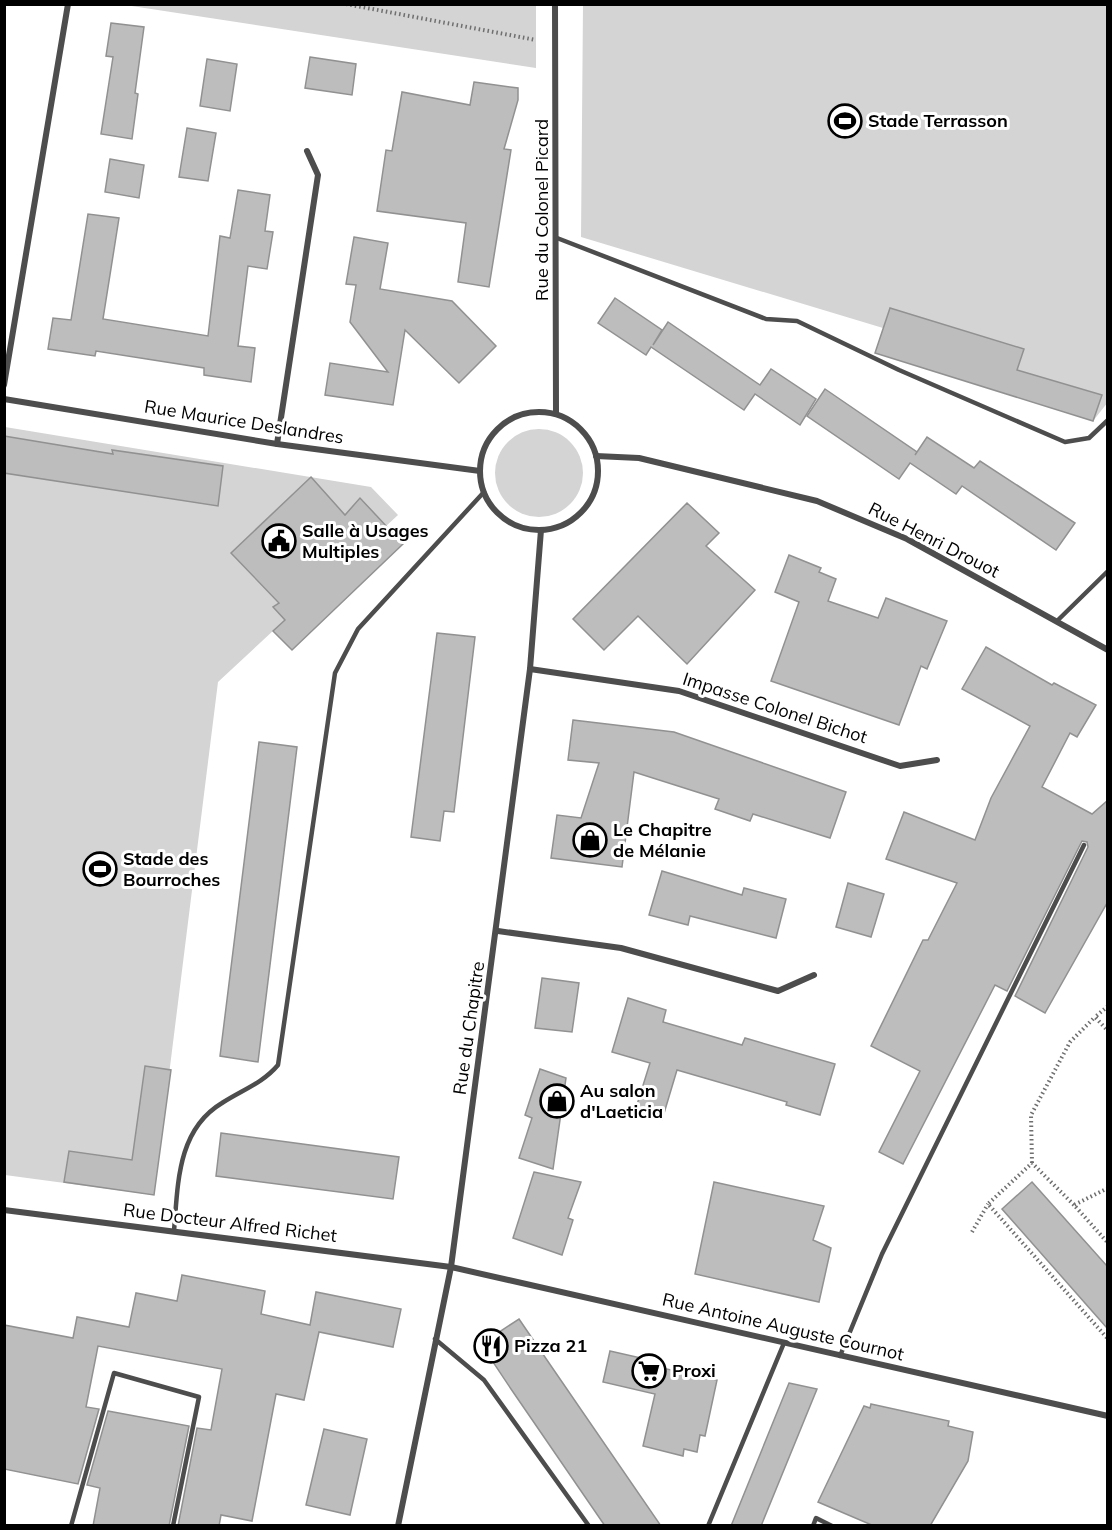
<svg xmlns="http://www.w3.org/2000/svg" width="1112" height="1530" font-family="Mulish,sans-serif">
<rect width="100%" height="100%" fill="#fff"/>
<g fill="#d4d4d4">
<path d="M125,5H536V68Z"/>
<path d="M583,5H1107L1108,402L1093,421L875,353L883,328L581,237Z"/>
<path d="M5,427L371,487L398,515L218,682L154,1195L5,1175Z"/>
<circle cx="539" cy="473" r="44"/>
</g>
<g fill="#bdbdbd" stroke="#919191" stroke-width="1.5">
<path d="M111,23L144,27L135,93L138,94L132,139L101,134L113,57L106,56Z"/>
<path d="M310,57L356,64L352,95L305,88Z"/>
<path d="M207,59L237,64L230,111L200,106Z"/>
<path d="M474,82L518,88V100L504,149L511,150L489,287L458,282L466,223L377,211L386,150L392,151L402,92L470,105Z"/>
<path d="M187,128L216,133L208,181L179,177Z"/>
<path d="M110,159L144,165L139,198L105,192Z"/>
<path d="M238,190L270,195L265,231L273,232L267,269L248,266L238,346L255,348L251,382L204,375V368L96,351L95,356L48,349L53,318L71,320L88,214L119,218L103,319L208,336L220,236L230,238Z"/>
<path d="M354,237L388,243L380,289L452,301L496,346L459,383L405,330L393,405L325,395L330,363L388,372L350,322L356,285L346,284Z"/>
<path d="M615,298L662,330L653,345L668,322L760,385L771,369L816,399L800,425L755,394L744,410L651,347L646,355L598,323Z"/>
<path d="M890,308L1024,349L1017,370L1102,395L1093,421L875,353Z"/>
<path d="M825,389L917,452L915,455L927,437L974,468L980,461L1075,523L1056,550L962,486L956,494L910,463L899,479L807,416Z"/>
<path d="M4,436L113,454L112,450L223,466L218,506L4,473Z"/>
<path d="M311,477L345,515L360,498L403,544L292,650L273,631L285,620L273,607L279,603L231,553Z"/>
<path d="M687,503L719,533L706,546L755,590L687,664L638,616L604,650L573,619Z"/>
<path d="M789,555L821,568L819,572L836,579L828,601L878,618L886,598L947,621L927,669L921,666L899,725L771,681L799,602L775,592Z"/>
<path d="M437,633L475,637L454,812L444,811L440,841L411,837Z"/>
<path d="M986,647L1052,685L1054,683L1096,705L1077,737L1070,733L1042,787L1092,814L1107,801V903L1045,1013L1015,996L1088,847L1087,842L1082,841L1007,991L995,985L903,1164L879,1152L920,1071L871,1046L923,940H928L957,883L886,859L904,812L975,840L991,798L1030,726L962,689Z"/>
<path d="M573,720L674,732L846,792L830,838L753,814L750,821L715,809L719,799L634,772L622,867L551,858L557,815L581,818L599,763L568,760Z"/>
<path d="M259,742L297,747L258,1062L220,1056Z"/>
<path d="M662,871L742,895L744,888L786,899L776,938L690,916L688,925L649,915Z"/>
<path d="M848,883L884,894L871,937L836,927Z"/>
<path d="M542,978L579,983L572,1032L535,1028Z"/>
<path d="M628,998L666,1010L663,1022L742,1045L745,1038L835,1064L820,1115L786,1105L787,1102L677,1070L662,1120L635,1111L650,1063L612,1052Z"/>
<path d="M145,1066L171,1070L154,1195L64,1182L69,1151L132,1160Z"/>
<path d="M540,1069L566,1078L553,1169L519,1158L532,1118L525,1115Z"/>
<path d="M221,1133L399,1157L393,1199L216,1176Z"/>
<path d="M534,1172L581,1182L568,1218L573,1220L562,1255L513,1238Z"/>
<path d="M714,1182L824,1206L813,1240L831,1248L819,1302L695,1274Z"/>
<path d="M1032,1182L1107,1266V1328L1002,1209Z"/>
<path d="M182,1275L265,1291L261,1314L310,1325L316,1292L401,1309L393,1347L319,1332L304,1400L276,1394L252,1521L221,1515L219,1526H178L197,1428L211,1430L222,1369L98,1346L86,1407L99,1409L78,1484L4,1469V1325L73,1338L77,1317L129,1327L136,1293L177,1301Z"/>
<path d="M519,1319L549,1363L661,1526H605L511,1389L481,1344Z"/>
<path d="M610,1351L663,1363L662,1368L717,1380L705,1436L700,1435L697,1452L684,1449L683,1456L643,1446L655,1394L603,1382Z"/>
<path d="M789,1383L817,1389L761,1526H731Z"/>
<path d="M871,1404L949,1421L948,1426L973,1432L968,1461L930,1526H874L818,1502L864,1406L870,1408Z"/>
<path d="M108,1411L189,1426L169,1526H93L100,1488L87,1485Z"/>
<path d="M324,1429L367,1439L350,1515L306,1505Z"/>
</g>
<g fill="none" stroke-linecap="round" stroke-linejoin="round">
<g stroke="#6f6f6f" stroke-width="4" stroke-dasharray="1.5 3" stroke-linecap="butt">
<path d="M346,4L536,40"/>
<path d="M1108,1006L1095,1017L1108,1031"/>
<path d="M1032,1163L1031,1115L1070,1042L1095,1017"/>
<path d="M1108,1188L1074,1205L1108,1243"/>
<path d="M1074,1205L1032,1163L988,1204L1108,1339"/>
<path d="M972,1232L988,1204"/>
</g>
<g stroke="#4d4d4d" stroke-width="4.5">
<path d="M557,238L766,319L797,321L899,370L1065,442L1089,438L1108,420"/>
<path d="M1057,621L1108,571"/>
<path d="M174,1231C178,1184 177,1130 222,1103C242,1090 263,1083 278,1065L335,673L358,629L484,492"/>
<path d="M435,1339L484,1380L589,1526"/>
<path d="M840,1356L882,1254L1084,845"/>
<path d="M71,1526L114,1373L199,1397L173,1526"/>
<path d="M708,1526L784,1343"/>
<path d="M813,1526L816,1518L832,1526"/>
</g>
<g stroke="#4d4d4d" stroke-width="6">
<path d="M555,4L556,414"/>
<path d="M4,385L68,4"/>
<path d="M4,399L277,444L480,471"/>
<circle cx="539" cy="471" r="59"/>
<path d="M277,444L318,175L307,151"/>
<path d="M596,456L639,458L817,501L907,539L1108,650"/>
<path d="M530,669L679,691L900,766L937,760"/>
<path d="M498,931L621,948L778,991L814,975"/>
<path d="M4,1210L451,1267L1108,1416"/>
<path d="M398,1526L451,1267L530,669L541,530"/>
</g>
</g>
<defs>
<symbol id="stadium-ring" viewBox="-11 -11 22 22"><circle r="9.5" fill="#fff" stroke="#000" stroke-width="1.5"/><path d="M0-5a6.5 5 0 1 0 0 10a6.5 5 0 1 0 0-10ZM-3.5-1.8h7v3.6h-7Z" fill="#000"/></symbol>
<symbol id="civic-ring" viewBox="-11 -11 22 22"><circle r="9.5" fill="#fff" stroke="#000" stroke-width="1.5"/><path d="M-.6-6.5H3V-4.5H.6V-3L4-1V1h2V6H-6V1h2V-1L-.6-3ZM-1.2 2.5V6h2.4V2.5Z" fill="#000"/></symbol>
<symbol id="shop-ring" viewBox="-11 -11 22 22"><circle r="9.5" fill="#fff" stroke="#000" stroke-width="1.5"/><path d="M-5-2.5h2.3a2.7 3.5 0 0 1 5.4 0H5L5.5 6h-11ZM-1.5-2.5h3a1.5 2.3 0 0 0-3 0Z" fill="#000"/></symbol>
<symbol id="restaurant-ring" viewBox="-11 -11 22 22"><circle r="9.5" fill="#fff" stroke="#000" stroke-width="1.5"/><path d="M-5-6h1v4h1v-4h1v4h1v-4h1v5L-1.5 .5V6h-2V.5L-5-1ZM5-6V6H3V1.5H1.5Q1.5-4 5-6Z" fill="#000"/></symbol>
<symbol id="supermarket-ring" viewBox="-11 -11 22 22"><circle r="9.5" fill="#fff" stroke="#000" stroke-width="1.5"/><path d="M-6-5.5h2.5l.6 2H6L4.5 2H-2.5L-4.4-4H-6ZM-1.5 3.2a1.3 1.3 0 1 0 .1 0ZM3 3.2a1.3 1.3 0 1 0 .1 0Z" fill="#000"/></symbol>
</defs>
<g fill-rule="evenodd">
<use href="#stadium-ring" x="826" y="102" width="38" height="38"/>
<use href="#civic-ring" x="260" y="522" width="38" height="38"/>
<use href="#shop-ring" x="571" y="821" width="38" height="38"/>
<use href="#stadium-ring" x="81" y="850" width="38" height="38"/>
<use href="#shop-ring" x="538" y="1082" width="38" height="38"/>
<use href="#restaurant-ring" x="472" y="1327" width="38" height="38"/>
<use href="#supermarket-ring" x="630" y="1352" width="38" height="38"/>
</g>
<g text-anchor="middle" stroke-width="6" stroke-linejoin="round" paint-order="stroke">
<g font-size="18" font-weight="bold" fill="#000" stroke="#fff" text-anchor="start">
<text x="868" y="127">Stade Terrasson</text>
<text x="302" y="537">Salle à Usages<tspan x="302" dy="21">Multiples</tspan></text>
<text x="613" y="836">Le Chapitre<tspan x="613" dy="21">de Mélanie</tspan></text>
<text x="123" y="865">Stade des<tspan x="123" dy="21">Bourroches</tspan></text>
<text x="580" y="1097">Au salon<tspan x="580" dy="21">d'Laeticia</tspan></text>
<text x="514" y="1352">Pizza 21</text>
<text x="672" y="1377">Proxi</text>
</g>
<g font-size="18" fill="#000" stroke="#fff">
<text transform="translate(542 210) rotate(-90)" y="6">Rue du Colonel Picard</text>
<text transform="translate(244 422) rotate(9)" y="6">Rue Maurice Deslandres</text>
<text transform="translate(934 540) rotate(27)" y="6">Rue Henri Drouot</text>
<text transform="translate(775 708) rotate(18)" y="6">Impasse Colonel Bichot</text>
<text transform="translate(469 1028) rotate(-82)" y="6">Rue du Chapitre</text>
<text transform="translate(230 1223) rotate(7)" y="6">Rue Docteur Alfred Richet</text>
<text transform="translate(783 1327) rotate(13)" y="6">Rue Antoine Auguste Cournot</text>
</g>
</g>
<rect width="1112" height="1530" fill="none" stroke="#000000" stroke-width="12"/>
</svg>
